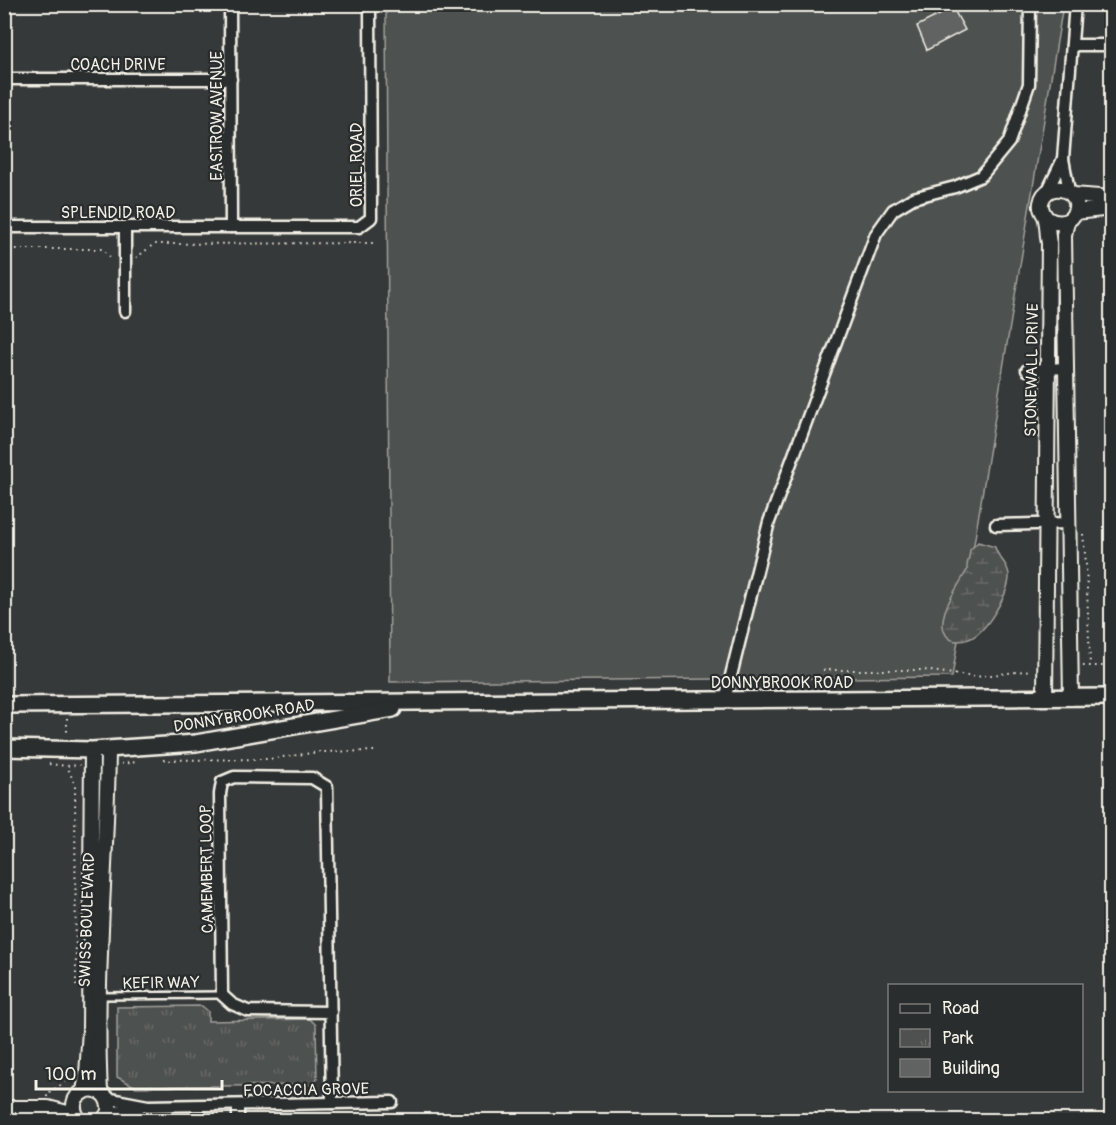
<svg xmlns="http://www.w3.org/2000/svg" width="1116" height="1125" font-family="Pangolin,sans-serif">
<defs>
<pattern id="wetland-marsh" width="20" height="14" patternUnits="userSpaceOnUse" patternTransform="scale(1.5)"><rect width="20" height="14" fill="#4e514f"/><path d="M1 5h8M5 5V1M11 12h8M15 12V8" fill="none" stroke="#686a68"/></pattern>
<pattern id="park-tufts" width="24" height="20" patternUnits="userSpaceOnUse" patternTransform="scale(1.5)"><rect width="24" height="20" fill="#4e514f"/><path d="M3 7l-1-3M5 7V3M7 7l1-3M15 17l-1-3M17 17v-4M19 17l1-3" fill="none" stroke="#686a68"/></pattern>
</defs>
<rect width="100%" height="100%" fill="#363939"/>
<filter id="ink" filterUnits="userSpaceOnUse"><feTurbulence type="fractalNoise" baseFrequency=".0167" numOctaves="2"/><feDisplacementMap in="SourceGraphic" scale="12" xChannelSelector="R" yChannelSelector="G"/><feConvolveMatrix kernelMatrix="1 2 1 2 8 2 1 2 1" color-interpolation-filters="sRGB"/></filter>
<g filter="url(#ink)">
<path fill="#4e514f" stroke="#a1a19c" stroke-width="1.5" d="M386,5H1063L952,677L390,682Z"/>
<path fill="url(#wetland-marsh)" stroke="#a1a19c" stroke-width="1.5" d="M978,542L995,547C997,558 1008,562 1009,575C1010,592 986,633 969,639C946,647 939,630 945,611C950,597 960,583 967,570C966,563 970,558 970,550Z"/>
<path fill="url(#park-tufts)" stroke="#a1a19c" stroke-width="1.5" d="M202,1006L208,1011V1021L310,1019L316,1025L317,1079L311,1085L136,1087L117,1077V1007Z"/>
<path fill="#616362" stroke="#f4f1e8" stroke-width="1.5" d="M953,8L965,30L927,50L917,26Z"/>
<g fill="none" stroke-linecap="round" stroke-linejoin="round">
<defs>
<path id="service" d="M100,996L222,995"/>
<g id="minor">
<path d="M230,4L231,227"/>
<path d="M1072,45H1112"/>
<path d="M4,79H231"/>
<path d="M1069,191L1063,159L1075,4"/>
<path d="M1047,192L1063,159"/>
<path d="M4,227H359L371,218L370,4"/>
<path d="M125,311V228"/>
<path d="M1027,370L1066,368"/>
<path d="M996,525L1068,523"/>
<path d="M725,700L769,522L876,234L893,210L913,198L955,187L981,176L1009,142L1029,84L1030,4"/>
<path d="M331,1012L248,1011L232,1004L222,995L220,794L222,782L234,777L312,778L327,787L332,1103"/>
<path d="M106,1098L148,1106L392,1102"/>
<path d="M238,1105V1120"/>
<path d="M109,1113L139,1108"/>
</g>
<g id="tertiary">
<path d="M1073,195L1112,198"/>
<path d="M1075,212L1112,208"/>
<path d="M1067,221L1064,235L1071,698"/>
<path d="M1045,698L1049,243C1047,235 1048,224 1045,216C1042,211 1040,208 1041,203C1046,177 1086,190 1074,214C1068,225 1055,224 1046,218"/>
<path d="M84,1091L87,1074L90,1030L92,750"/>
<path d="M100,1092C94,977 107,863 108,749"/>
<path d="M4,1108H48L75,1115"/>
<path d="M79,1120C60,1095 99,1076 108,1102C111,1110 108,1115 103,1120"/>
</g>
<g id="secondary">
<path d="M4,705L1112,697"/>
<path d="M4,748L92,750L196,743L393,709"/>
</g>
</defs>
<use href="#service" stroke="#f4f1e8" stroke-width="10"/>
<use href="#minor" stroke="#f4f1e8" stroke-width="15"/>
<use href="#tertiary" stroke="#f4f1e8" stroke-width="18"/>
<use href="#secondary" stroke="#f4f1e8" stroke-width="20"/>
<g stroke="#f4f1e8" stroke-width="2" stroke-dasharray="1.5 4.5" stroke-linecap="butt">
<path d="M4,249H102L110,257H112"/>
<path d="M136,258L154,244L376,243"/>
<path d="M1083,534L1086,563L1090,666"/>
<path d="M1083,666H1112"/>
<path d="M823,670H924L975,677L1032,670"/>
<path d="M67,718V736"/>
<path d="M163,760L269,759L319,752L377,751"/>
<path d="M49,764L67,766"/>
<path d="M121,764L136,762"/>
<path d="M76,986L75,785L67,766L80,765"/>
<path d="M47,1097V1094L73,1077"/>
</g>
<use href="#service" stroke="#2a2d2e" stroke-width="5"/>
<use href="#minor" stroke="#2a2d2e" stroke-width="10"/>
<use href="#tertiary" stroke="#2a2d2e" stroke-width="14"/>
<use href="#secondary" stroke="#2a2d2e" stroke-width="15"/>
</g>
</g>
<g text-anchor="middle" stroke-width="4.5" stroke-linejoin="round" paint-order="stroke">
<g font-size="16" fill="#f4f1e8" stroke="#2a2d2e">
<text x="118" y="70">COACH DRIVE</text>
<text transform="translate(216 116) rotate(-90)" y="6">EASTROW AVENUE</text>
<text transform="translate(356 165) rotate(-90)" y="6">ORIEL ROAD</text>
<text x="118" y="218">SPLENDID ROAD</text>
<text transform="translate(1031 370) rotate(-89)" y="6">STONEWALL DRIVE</text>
<text x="782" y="688">DONNYBROOK ROAD</text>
<text transform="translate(244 715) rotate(-9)" y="6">DONNYBROOK ROAD</text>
<text transform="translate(206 869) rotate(-91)" y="6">CAMEMBERT LOOP</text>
<text transform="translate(86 920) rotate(-88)" y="6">SWISS BOULEVARD</text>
<text transform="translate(161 982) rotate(-1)" y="6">KEFIR WAY</text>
<text transform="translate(306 1089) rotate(-1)" y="6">FOCACCIA GROVE</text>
</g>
</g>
<rect width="1116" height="1125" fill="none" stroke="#2a2d2e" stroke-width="24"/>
<rect x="12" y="12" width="1092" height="1101" fill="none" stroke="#f4f1e8" stroke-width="2" filter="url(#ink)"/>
<rect x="888" y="984" width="195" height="108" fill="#2a2d2e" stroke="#7b7b78" stroke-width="1.5"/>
<rect x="900" y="1004" width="30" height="9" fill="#2a2d2e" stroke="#7b7b78" stroke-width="1.5"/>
<text x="942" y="1014" font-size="18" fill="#f4f1e8">Road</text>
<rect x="900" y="1029" width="30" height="18" fill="url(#park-tufts)" stroke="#7b7b78" stroke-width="1.5"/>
<text x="942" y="1044" font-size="18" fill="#f4f1e8">Park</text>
<rect x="900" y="1059" width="30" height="18" fill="#616362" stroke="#7b7b78" stroke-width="1.5"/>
<text x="942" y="1074" font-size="18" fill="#f4f1e8">Building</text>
<path d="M36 1080v9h186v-9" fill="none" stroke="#f4f1e8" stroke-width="3"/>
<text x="45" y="1080" font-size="18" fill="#f4f1e8" stroke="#2a2d2e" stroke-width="4.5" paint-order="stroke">100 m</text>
</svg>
